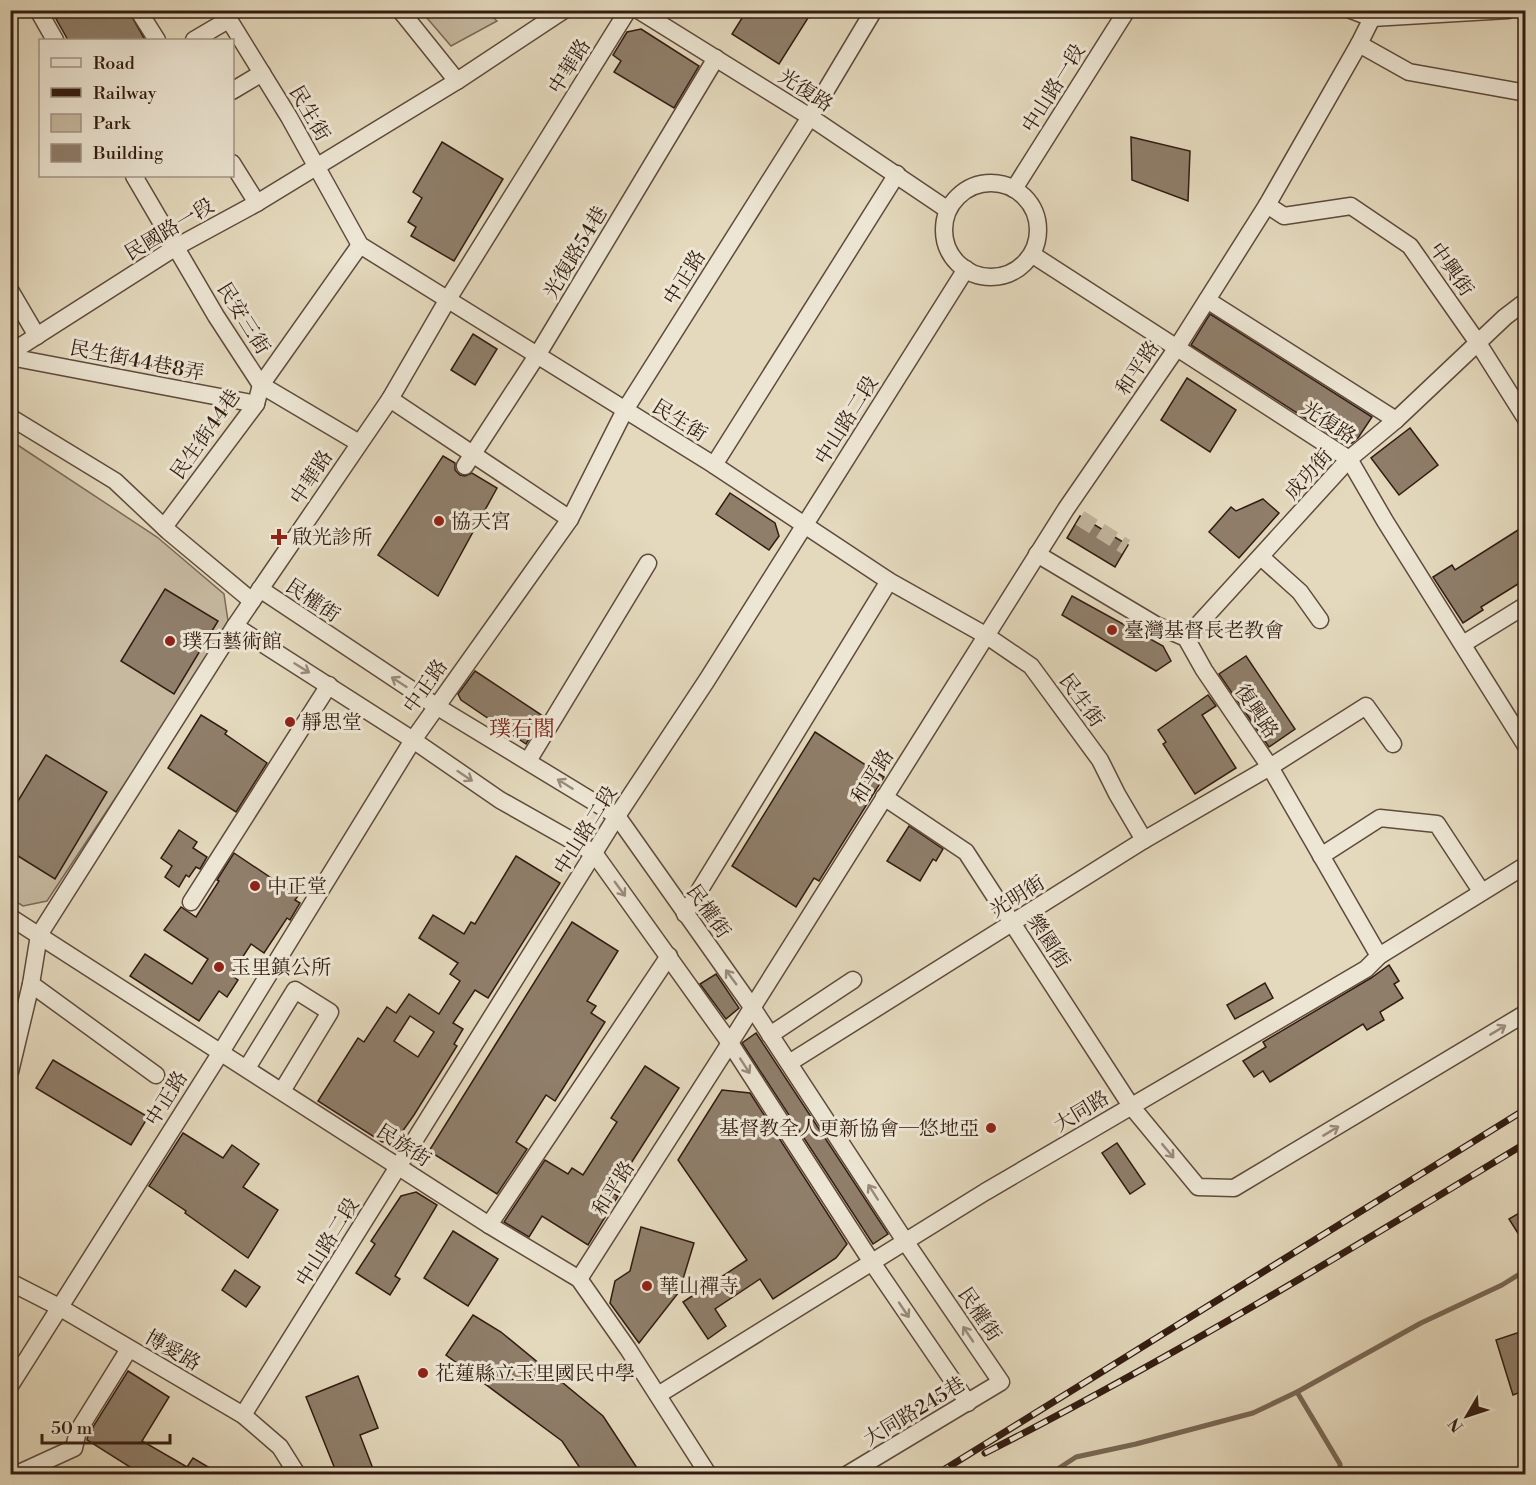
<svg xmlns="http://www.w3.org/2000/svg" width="1536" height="1485" font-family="'Libre Bodoni','Noto Serif TC',serif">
<rect width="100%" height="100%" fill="#e4d9bd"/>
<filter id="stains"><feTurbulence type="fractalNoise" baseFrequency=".00333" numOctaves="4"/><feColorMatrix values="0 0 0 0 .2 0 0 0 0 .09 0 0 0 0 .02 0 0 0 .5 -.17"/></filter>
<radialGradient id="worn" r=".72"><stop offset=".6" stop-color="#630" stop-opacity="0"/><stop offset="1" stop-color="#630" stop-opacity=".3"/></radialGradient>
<g fill="#c6b9a0" stroke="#7c6a58" stroke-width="1.5">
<path d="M421,11H487L497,21L451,46Z"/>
<path d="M10,440L157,537L224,594L228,621L185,693L47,901L23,906L10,898Z"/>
</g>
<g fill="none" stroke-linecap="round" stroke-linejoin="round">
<g stroke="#786755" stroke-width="5">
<path d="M1297,1392L1421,1323L1502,1285L1526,1270"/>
<path d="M1050,1474L1076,1457L1136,1444L1253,1413L1297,1392L1340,1464V1474"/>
</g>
</g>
<g fill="#8f7e6a" stroke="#321c11" stroke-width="1.5" fill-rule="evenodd">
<path d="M51,10H128L145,40H68Z"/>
<path d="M747,10H813L779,64L732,34Z"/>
<path d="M641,29L699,66L674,108L614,72L621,61L613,55L627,32Z"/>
<path d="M1131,137L1190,151L1188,201L1132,180Z"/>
<path d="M442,142L503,179L454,261L411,236L416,227L408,222L422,198L413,192Z"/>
<path d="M1210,314L1372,417L1358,438L1352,443H1344L1191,345Z"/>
<path d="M473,334L497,349L475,385L451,370Z"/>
<path d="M1187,378L1236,410L1210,452L1161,420Z"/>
<path d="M1410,428L1438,465L1399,495L1371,458Z"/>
<path d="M443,456L455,463V470L460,475L465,476L472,473L497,488L438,596L378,555Z"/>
<path d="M730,493L775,523L779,536L769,550L716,514Z"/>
<path d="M1263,499L1279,513L1239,558L1209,532L1231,507L1236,511Z"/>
<path d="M1080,516L1128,545L1115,567L1067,538Z"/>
<path d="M1526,525V579L1481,607L1483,610L1463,623L1433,577L1452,565L1455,570Z"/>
<path d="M165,589L218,621L174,694L121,661Z"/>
<path d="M1072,596L1163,646L1171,661L1156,671L1062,615Z"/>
<path d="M1246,656L1295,729L1269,747L1219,674Z"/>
<path d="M475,671L543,716L526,744L461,700L458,694Z"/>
<path d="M1208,695L1216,706L1202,715L1236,768L1195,794L1163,744L1166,742L1158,730Z"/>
<path d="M201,715L227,731L225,734L267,763L236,812L168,768Z"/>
<path d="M815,732L884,777L819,881L814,878L796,907L732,866Z"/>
<path d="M46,755L107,792L55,879L10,851V814Z"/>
<path d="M909,826L943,849L936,861L933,859L920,881L887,861Z"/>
<path d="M179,830L197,842L193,848L207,857L200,869L196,867L189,877L186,875L179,887L165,877L172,866L161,858Z"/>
<path d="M234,853L298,896L295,900L300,903L290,920L287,918L264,953L251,944L231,975L238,980L227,997L219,991L199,1021L130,976L145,954L192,984L208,959L164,930L181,907L196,917L219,881L217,880Z"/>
<path d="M516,856L560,883L488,998L475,990L453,1023L463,1029L454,1044L457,1046L414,1115L397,1139L382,1142L318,1101L358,1038L364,1042L387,1007L396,1013L409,994L439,1014L460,981L450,974L458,963L419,938L433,915L464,934L471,922L475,924ZM410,1016L434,1032L418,1057L394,1041Z"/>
<path d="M572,922L618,951L587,1001L596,1006L591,1013L605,1022L555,1101L546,1095L516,1142L527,1149L497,1194L429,1151Z"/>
<path d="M1389,965L1399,981L1394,984L1403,998L1380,1012L1384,1020L1367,1030L1363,1024L1270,1082L1263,1071L1254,1077L1243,1061L1266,1047L1263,1042L1371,978Z"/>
<path d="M716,974L739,1008L726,1019L700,984Z"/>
<path d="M1265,983L1273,998L1235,1019L1227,1005Z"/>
<path d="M756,1033L888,1234L873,1244L742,1043Z"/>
<path d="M53,1060L148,1117L131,1145L36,1088Z"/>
<path d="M645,1066L679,1088L612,1193L618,1196L588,1245L542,1216L529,1237L504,1222L545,1160L568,1174L572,1168L583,1175L617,1122L611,1118Z"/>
<path d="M722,1090L750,1093L847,1244L836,1258L773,1299L760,1279L715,1309L726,1326L708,1339L683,1302L747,1260L678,1160Z"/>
<path d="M183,1133L223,1158L232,1145L259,1164L243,1187L278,1210L248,1258L185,1213L186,1211L149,1186Z"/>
<path d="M1117,1143L1145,1184L1130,1194L1102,1153Z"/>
<path d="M416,1192L437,1205L395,1276L400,1279L390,1295L356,1273L375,1244L371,1241L401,1196Z"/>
<path d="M1526,1209V1246L1509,1219Z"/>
<path d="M641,1227L694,1243L679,1292L639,1343L610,1303L615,1281L630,1271Z"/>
<path d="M453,1231L498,1259L468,1306L424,1278Z"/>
<path d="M235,1270L260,1287L246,1307L222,1290Z"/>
<path d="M473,1315L501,1332L603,1416L641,1474H584L562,1441L446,1355Z"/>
<path d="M1526,1330V1390L1513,1395L1496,1340Z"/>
<path d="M128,1371L169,1397L142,1441L187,1467L193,1458L220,1474H141L87,1440L88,1435Z"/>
<path d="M358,1376L378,1428L360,1435L375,1474H337L306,1397Z"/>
</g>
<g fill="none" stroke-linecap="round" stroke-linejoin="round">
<path stroke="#c0b39b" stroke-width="16" stroke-dasharray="16 8" stroke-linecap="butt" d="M1080,518L1126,547"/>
<defs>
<g id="minor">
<path d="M38,10L55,40"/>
<path d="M138,10L157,40"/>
<path d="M223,10L289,117L360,245L714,465L889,581L987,636L1031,666L1100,760L1117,794L1144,840"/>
<path d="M400,10L457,81"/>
<path d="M638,10L810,117L948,210"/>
<path d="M1351,10L1372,18L1508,10"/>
<path d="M194,40L228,20"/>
<path d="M1359,44L1409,72L1526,93"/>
<path d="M232,91L262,73"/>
<path d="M232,163L257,203"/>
<path d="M134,176L216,316L261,385L359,443"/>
<circle cx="991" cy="230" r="47"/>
<path d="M1014,189L1127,10"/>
<path d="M1267,205L1284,216L1351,206L1410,246L1478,343L1526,419"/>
<path d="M1033,255L1349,459L1385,521L1526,746"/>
<path d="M10,290L37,336"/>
<path d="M1207,300L1396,420"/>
<path d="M10,353L176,247L257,203L457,81L564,10"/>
<path d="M10,357L256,404"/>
<path d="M390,399L570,519"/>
<path d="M10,417L115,481L168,531L252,601"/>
<path d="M714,465L897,174"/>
<path d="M465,466L538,354L716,58"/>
<path d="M164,527L256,404L261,385L360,245"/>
<path d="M1037,554L1156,625L1186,638L1204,670L1270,767L1379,956"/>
<path d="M1261,557L1300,592L1320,620"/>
<path d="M260,589L436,706L617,816L752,1007L905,1241L1001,1382L848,1474"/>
<path d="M235,626L413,740L500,800L594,853L730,1043L871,1261L968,1403"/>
<path d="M1186,638L1349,459L1396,420L1505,317L1526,301"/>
<path d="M1463,644L1526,605"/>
<path d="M528,761L648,563"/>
<path d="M884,797L966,852L1131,1106L1198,1187L1234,1188L1526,1013"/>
<path d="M1321,856L1380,818L1437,824L1481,891"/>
<path d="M191,902L329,685"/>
<path d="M685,914L889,581"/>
<path d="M10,917L489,1225L579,1279L628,1349L708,1474"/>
<path d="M31,984L156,1075"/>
<path d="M770,1035L853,980"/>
<path d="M789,1063L1144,840L1270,767L1366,706L1393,744"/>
<path d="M247,1068L295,990L330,1012L282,1091"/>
<path d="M10,1072L31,984L39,935L235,626L390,399L448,299L628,10"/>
<path d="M489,1225L669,956"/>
<path d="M579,1279L730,1043L1066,509L1176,349L1267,205L1359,44L1372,18"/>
<path d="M10,1282L59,1307L243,1415L280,1447L297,1474"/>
<path d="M10,1386L221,1052L413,740L570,519L625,410L810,117L874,10"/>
<path d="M658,1395L985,1192L1366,969L1379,956L1526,865"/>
<path d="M243,1415L617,816L707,680L966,269"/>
<path d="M17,1474L74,1448L78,1431L129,1349"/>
</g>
</defs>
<use href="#minor" stroke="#5e4b3c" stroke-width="19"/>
<use href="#minor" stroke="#ede6d4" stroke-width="16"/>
<defs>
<g id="rail">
<path d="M985,1453C1170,1359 1348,1251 1526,1143"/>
<path d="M937,1474L1526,1109"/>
</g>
</defs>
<use href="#rail" stroke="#321c11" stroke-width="7"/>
<use href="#rail" stroke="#ede6d4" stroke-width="4.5" stroke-dasharray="14" stroke-linecap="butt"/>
</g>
<defs><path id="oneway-shaft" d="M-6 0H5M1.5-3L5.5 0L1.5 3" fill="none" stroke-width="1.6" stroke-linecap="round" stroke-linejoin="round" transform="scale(1.5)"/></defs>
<g stroke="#998b7c">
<use href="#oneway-shaft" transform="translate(302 668) rotate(32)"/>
<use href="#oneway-shaft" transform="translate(399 682) rotate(-147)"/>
<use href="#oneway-shaft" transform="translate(465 776) rotate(34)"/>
<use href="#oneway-shaft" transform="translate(565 784) rotate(-148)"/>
<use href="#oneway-shaft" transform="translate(620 889) rotate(54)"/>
<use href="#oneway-shaft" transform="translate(731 977) rotate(-126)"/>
<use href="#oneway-shaft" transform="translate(1498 1030) rotate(-31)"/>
<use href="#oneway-shaft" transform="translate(745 1066) rotate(57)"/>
<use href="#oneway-shaft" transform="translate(1331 1131) rotate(-31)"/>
<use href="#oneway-shaft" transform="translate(1168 1151) rotate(50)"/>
<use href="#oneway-shaft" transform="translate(873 1192) rotate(-123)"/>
<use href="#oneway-shaft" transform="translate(904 1310) rotate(56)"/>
<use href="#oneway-shaft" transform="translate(968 1334) rotate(-124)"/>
</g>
<g fill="#8f2418" stroke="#ede6d4" stroke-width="2">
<circle cx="439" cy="521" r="6"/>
<path d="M276 528h6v6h6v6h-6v6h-6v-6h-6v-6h6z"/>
<circle cx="1112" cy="630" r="6"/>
<circle cx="170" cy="641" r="6"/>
<circle cx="290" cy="722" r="6"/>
<circle cx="255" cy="886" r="6"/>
<circle cx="219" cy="967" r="6"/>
<circle cx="991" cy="1128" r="6"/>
<circle cx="647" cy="1286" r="6"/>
<circle cx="423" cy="1373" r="6"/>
</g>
<g text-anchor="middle" stroke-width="6" stroke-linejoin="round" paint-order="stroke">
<g font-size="20" fill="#321c11" stroke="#ede6d4">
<text transform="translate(569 66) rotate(-58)" y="7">中華路</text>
<text transform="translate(1053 88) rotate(-58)" y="7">中山路一段</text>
<text transform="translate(806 90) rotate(33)" y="7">光復路</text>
<text transform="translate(310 113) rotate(60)" y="7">民生街</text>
<text transform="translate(169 229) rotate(-31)" y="7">民國路一段</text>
<text transform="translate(575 252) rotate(-59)" y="7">光復路54巷</text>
<text transform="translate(1452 269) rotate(55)" y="7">中興街</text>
<text transform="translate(684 277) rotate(-58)" y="7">中正路</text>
<text transform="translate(244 318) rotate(58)" y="7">民安三街</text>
<text transform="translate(137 360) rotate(11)" y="7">民生街44巷8弄</text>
<text transform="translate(1137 368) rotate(-56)" y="7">和平路</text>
<text transform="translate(680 420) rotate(32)" y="7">民生街</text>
<text transform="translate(846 420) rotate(-58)" y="7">中山路二段</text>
<text transform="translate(1329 422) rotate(33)" y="7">光復路</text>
<text transform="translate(205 434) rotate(-55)" y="7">民生街44巷</text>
<text transform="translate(1308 474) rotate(-48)" y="7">成功街</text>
<text transform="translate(311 477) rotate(-57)" y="7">中華路</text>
<text transform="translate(313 600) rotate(34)" y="7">民權街</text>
<text transform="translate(425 686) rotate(-55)" y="7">中正路</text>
<text transform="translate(1082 700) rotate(54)" y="7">民生街</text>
<text transform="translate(1257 711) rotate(56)" y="7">復興路</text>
<text transform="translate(872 776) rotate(-57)" y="7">和平路</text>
<text transform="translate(585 830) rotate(-58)" y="7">中山路二段</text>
<text transform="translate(1017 896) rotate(-32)" y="7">光明街</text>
<text transform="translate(709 911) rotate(55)" y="7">民權街</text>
<text transform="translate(1049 941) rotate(57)" y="7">樂園街</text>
<text transform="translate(166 1098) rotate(-58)" y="7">中正路</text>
<text transform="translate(1081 1111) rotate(-31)" y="7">大同路</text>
<text transform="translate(404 1145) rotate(33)" y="7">民族街</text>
<text transform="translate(613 1188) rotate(-58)" y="7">和平路</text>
<text transform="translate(327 1242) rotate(-58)" y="7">中山路二段</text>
<text transform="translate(980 1314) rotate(56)" y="7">民權街</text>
<text transform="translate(173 1350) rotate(30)" y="7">博愛路</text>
<text transform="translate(914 1411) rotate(-31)" y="7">大同路245巷</text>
</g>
<g font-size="20" fill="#321c11" stroke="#ede6d4" text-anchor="start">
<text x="451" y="528">協天宮</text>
<text x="292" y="544">啟光診所</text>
<text x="1124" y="637">臺灣基督長老教會</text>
<text x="182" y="648">璞石藝術館</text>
<text x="302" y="729">靜思堂</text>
<text x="267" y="893">中正堂</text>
<text x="231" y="974">玉里鎮公所</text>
<text x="979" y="1135" text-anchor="end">基督教全人更新協會─悠地亞</text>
<text x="659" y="1293">華山禪寺</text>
<text x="435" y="1380">花蓮縣立玉里國民中學</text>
</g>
<g font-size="22" fill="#7a1f14" stroke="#ede6d4">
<text x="522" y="736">璞石閣</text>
</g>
</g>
<rect width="1536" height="1485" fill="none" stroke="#e4d9bd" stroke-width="36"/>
<rect x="12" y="12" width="1512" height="1461" fill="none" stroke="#321c11" stroke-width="3"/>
<rect x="18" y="18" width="1500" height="1449" fill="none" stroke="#321c11" stroke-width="1.5"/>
<rect x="39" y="39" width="195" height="138" fill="#ede6d4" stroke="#a29586" stroke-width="1.5"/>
<rect x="51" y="58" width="30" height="9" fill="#ede6d4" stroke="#a29586" stroke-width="1.5"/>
<text x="93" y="69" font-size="18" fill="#321c11">Road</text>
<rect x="51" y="88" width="30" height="9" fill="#321c11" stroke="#a29586" stroke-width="1.5"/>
<text x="93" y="99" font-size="18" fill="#321c11">Railway</text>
<rect x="51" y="114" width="30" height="18" fill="#c6b9a0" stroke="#a29586" stroke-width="1.5"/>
<text x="93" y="129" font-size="18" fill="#321c11">Park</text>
<rect x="51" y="144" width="30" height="18" fill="#8f7e6a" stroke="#a29586" stroke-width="1.5"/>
<text x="93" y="159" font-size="18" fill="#321c11">Building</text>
<g transform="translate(1467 1416) rotate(231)" stroke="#ede6d4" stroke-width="4.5" paint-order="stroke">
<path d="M0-4.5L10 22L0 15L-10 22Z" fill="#321c11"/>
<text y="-9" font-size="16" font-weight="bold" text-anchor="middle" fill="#321c11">N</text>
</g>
<path d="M42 1434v9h128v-9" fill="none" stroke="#321c11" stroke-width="3"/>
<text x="51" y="1434" font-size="18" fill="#321c11" stroke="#ede6d4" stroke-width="4.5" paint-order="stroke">50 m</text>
<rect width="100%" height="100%" filter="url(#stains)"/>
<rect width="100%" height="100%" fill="url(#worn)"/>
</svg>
